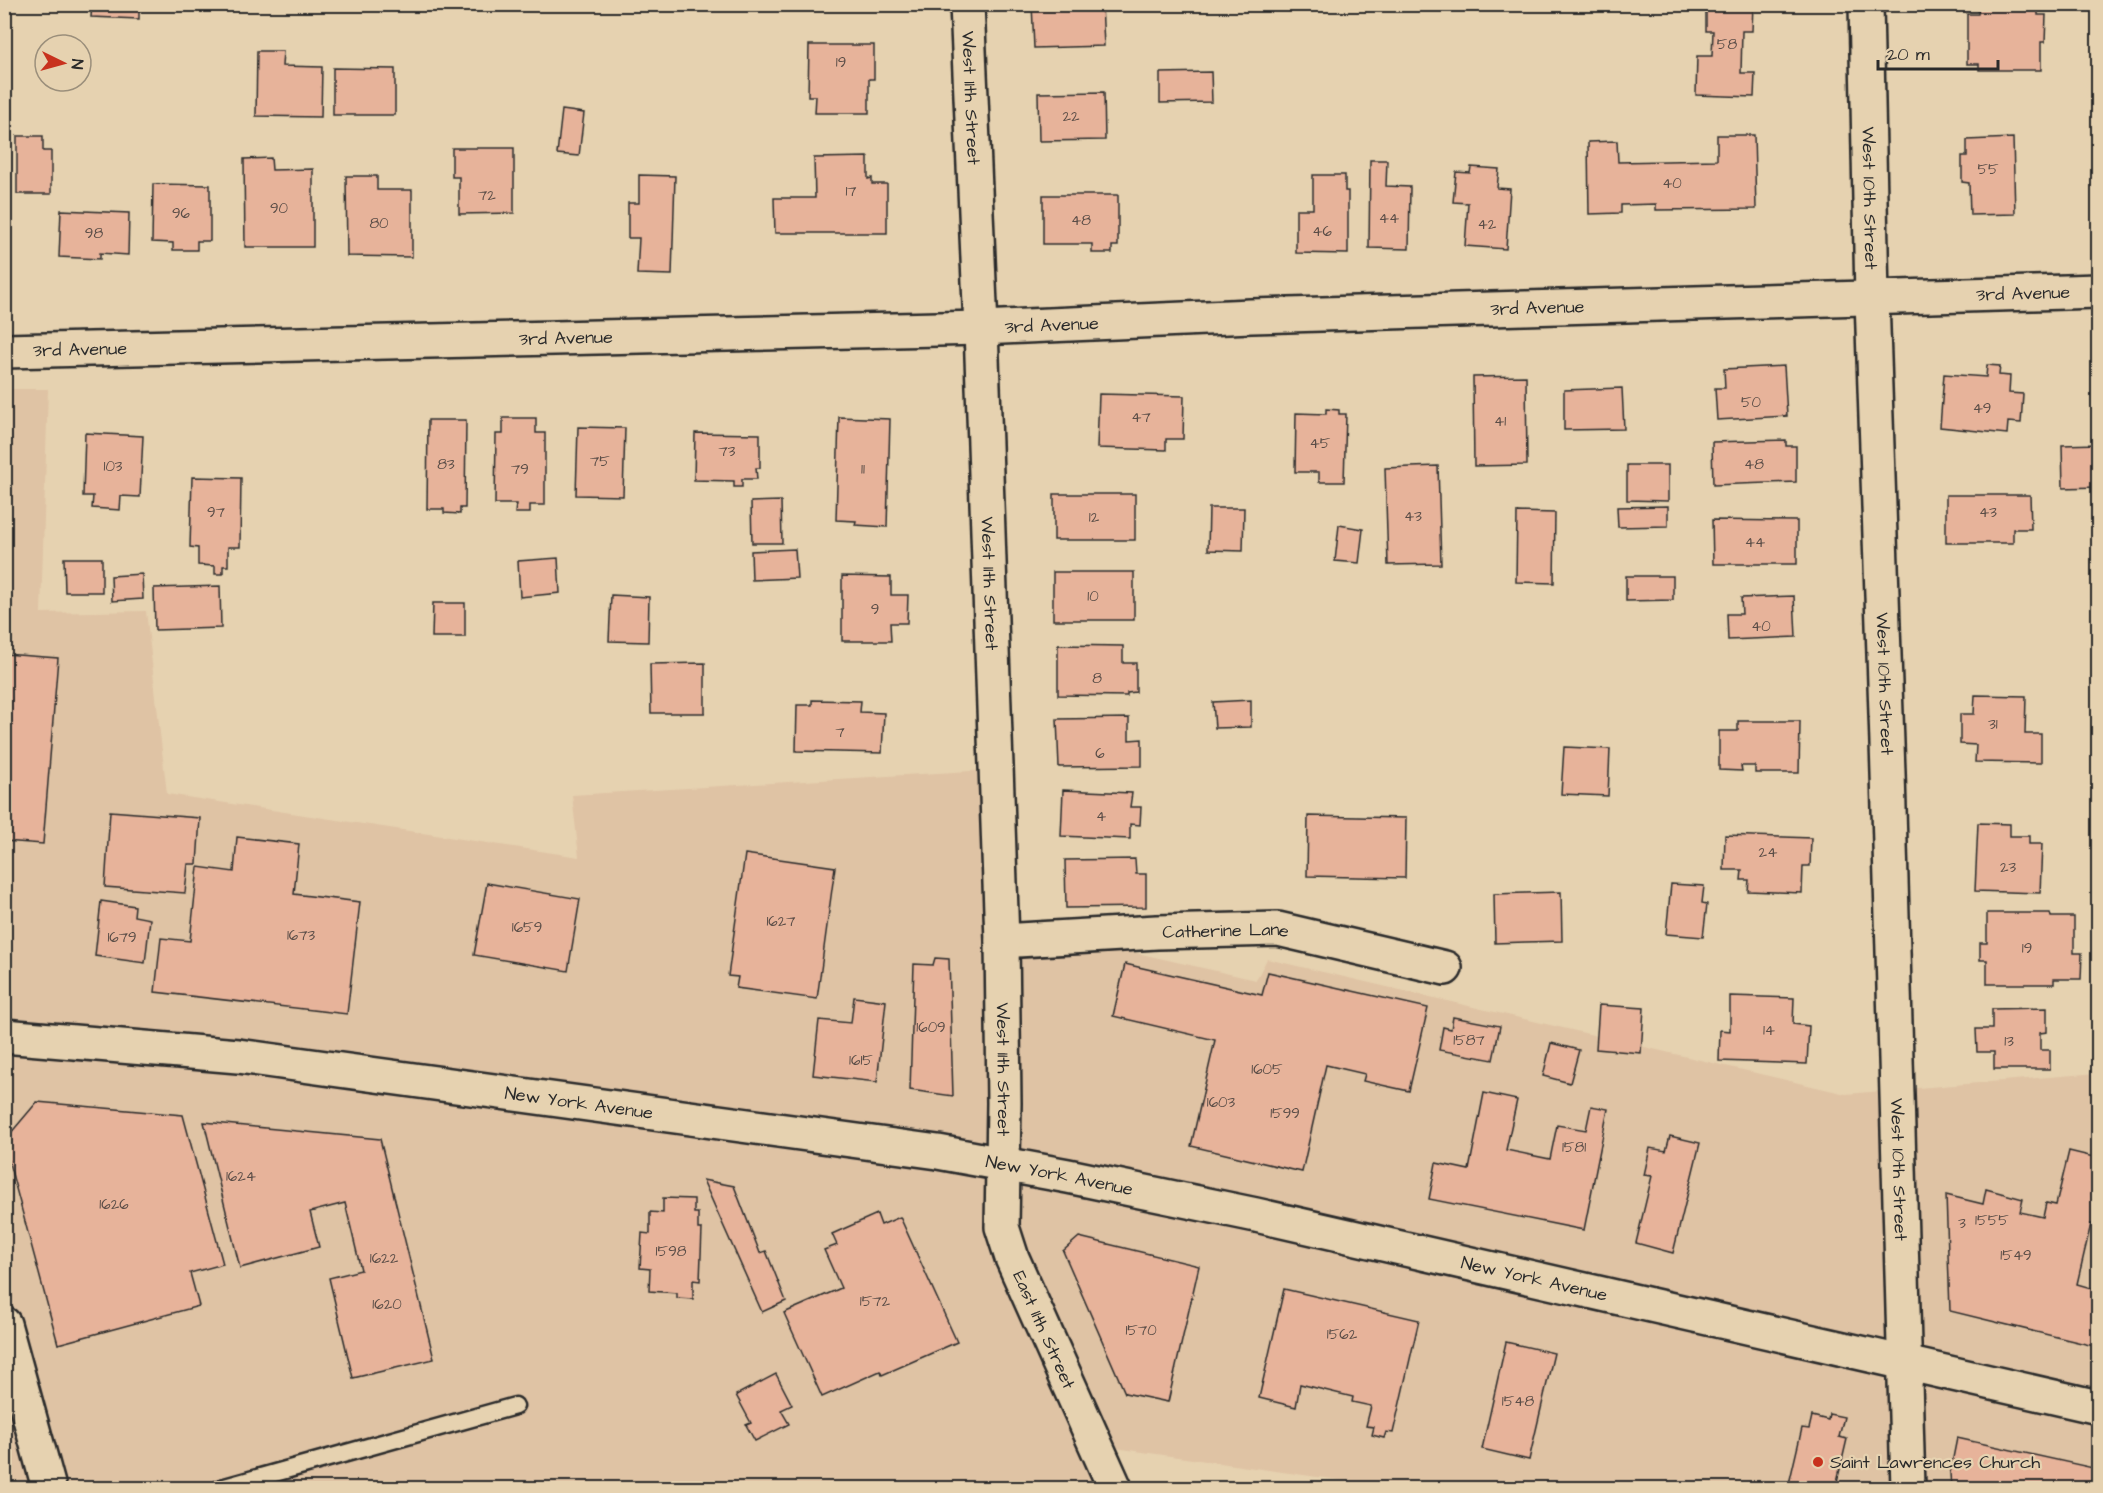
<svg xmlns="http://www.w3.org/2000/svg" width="2103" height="1493" font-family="'Architects Daughter',sans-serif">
<rect width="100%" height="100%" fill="#e6d2b0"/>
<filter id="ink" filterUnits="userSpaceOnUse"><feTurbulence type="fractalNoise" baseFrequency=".0167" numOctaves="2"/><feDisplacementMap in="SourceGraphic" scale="12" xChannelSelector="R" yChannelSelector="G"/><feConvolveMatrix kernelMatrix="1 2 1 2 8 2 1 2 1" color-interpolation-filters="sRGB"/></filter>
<g filter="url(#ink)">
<path fill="#dfc3a4" d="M5,389H48L41,613L146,611L167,794L579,857L572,795L1004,769L1010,949H1119L1256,980L1267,959L1846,1094L2098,1073V1488H1395L1080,1443L1100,1488H5Z"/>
<g fill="#e7b39a" stroke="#2b2b2b" stroke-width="1.5">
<path d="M92,4H139V19L91,17Z"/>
<path d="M1032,4H1102L1104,46L1034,48Z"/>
<path d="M1706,4H1753L1752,31H1742L1741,73H1755L1754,97L1696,95L1697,56H1712L1713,31H1706Z"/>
<path d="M1979,4H2038V15H2046L2045,42H2041V70H1979V64H1967V14H1978Z"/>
<path d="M809,45H874V79H869V113H815L816,96H808Z"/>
<path d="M257,51H283L282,66L322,67L321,117L256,116Z"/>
<path d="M333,68L395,69V115H333Z"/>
<path d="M1211,72L1212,102L1160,103V73Z"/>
<path d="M1104,92L1105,140L1039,141L1038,93Z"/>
<path d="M562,110L584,113L579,156L557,154Z"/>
<path d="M1717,135H1754L1756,209L1656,210V204L1621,205V213L1589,214L1588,142L1617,141L1618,162L1717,160Z"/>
<path d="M17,136H43V151H51V194H17Z"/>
<path d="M2013,138L2015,214L1970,215L1969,183L1962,182V156H1967V140Z"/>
<path d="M452,148H514V213L459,214V177H452Z"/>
<path d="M868,157V179L872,178V184H887V233H775L774,198H815L814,158Z"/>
<path d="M271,158L272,170L313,169V247H245L244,159Z"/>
<path d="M1370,160H1387L1386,186L1410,187L1409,249L1369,248Z"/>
<path d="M1471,167L1499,169L1497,188L1510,189L1506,249L1465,246L1468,203L1453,202L1456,172L1470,173Z"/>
<path d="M639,175L675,176L672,275L637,274L639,238H628V203H639Z"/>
<path d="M1313,175H1345V191H1348V254L1296,253V209H1313Z"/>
<path d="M346,176H377V190H412V257L347,256Z"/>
<path d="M153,184L210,185V241H197V250H173V243L152,242Z"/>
<path d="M1043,195H1118V246H1112V253H1092V244H1043Z"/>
<path d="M61,210L129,213L128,255L100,253V259L59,257Z"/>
<path d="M1987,365L2000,366L1999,375L2010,376L2009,393L2023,394L2021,423L2008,422L2007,434L1940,427L1944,374L1986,377Z"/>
<path d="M1784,366L1787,416L1717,420L1715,388H1725L1724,369Z"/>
<path d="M1526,376L1527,465L1474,466L1473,377Z"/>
<path d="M1622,388L1624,429L1564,430V390Z"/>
<path d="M1099,394L1184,396L1183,439H1166V450L1097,448Z"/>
<path d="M1326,409L1339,410V414H1346L1344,482H1319V472H1295L1296,413L1326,414Z"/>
<path d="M839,417L890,419L887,527L855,525L856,521L836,520Z"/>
<path d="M503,418H536V433H545V505H530V513H515L516,504H495L496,434H503Z"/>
<path d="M428,420H466L465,508H460V514L444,513V509H427Z"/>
<path d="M578,427L625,428L623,496L576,495Z"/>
<path d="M85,433L143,436L140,497L121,496L120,510L92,508L93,496H83Z"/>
<path d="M695,433L760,434V468H756L757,479H742V487H734V481L694,480Z"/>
<path d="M1786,440V446H1796V482L1713,485L1712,442Z"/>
<path d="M2098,444V487L2063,488L2062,445Z"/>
<path d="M1627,465H1668V501L1627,500Z"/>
<path d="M1438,466L1441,564L1388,565L1385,468Z"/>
<path d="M192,477L241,478L240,547H228V566H223V574H215V566L198,565V548L190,547Z"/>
<rect x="1054" y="494" width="81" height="46"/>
<path d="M1946,495H2030L2031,529H2013V543H1946Z"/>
<path d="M781,501L782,543H752L751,502Z"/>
<path d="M1668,506V526L1618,527L1617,507Z"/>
<path d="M1209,508H1244L1243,551L1208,550Z"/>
<path d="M1517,512L1555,513L1554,583L1516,582Z"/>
<path d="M1712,520L1797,521V564H1713Z"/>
<path d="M1339,525L1363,529L1359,563L1335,561Z"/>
<path d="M795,549L797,578L752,580L751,551Z"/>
<path d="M64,558H102V592H65Z"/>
<path d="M558,558L560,593L520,597L518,561Z"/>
<rect x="1053" y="572" width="81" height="48"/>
<path d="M142,574L143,599L112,601L111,576Z"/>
<path d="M842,576L891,577V595H908L907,623H890L891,641H842Z"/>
<path d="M1626,576H1673V600L1626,601Z"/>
<path d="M220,586L221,628L155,630L154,588Z"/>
<path d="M611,595L649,597L648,642L609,641Z"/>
<path d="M1794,596L1796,637L1728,640L1727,614H1742L1741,598Z"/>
<path d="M433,603H465V637H432Z"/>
<path d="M1058,645L1123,646V663H1136V692L1127,693V696L1058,695Z"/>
<path d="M4,654L58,658L43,844L4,841Z"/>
<path d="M705,663V713H651L650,664Z"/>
<path d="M1975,695L2026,696L2025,734H2041V763L1975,762L1976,745L1960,744V714H1974Z"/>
<path d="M812,700L861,701L860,712L884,713L882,753L796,751L797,705H812Z"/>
<path d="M1251,700V727L1215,728L1213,702Z"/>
<path d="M1129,718V740L1142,739V766L1059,767L1057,719Z"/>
<path d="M1738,721H1800L1799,773H1755V766H1741L1742,771L1719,770V731H1738Z"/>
<path d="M1564,747L1610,749L1608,796L1561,794Z"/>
<path d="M1063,790L1132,793L1130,807H1141L1140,825L1130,824V839L1061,836Z"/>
<path d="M110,811L200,818L197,864H188L185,893L105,887Z"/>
<path d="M1308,816L1406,818L1405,878L1307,876Z"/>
<path d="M1978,823L2010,824V836H2029V844H2042L2040,893L1975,891Z"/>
<path d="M1725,835L1811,838L1810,866H1803L1802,893L1748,891L1749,880H1741L1742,870H1724Z"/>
<path d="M237,837L299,844L294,894L360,902L347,1014L155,992L161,938L190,941L198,867L234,872Z"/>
<path d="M745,854L835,867L817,999L736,988L738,977L728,976Z"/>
<path d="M1135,859L1136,874H1146V907L1066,908L1065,860Z"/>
<path d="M487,883L580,899L568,971L474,955Z"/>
<path d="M1671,884L1704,886L1702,903L1707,904L1703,937L1666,934Z"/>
<path d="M1561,892L1562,941L1495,943L1494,894Z"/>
<path d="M101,901L135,906L134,916L150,919L145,963L95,956Z"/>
<path d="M1987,913H2050L2051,917H2074V953H2082L2081,979H2054V984H1987V960H1980V943H1987Z"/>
<path d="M935,958L949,959L953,1096L910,1090L914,964L933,965Z"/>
<path d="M1125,964L1262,995L1268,972L1428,1008L1409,1091L1363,1081L1365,1074L1326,1065L1302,1172L1191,1146L1215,1040L1113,1016Z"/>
<path d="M1730,996L1794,998L1793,1024L1809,1026L1807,1064L1719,1061L1720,1030L1730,1031Z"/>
<path d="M854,997L886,1001L877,1082L813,1075L819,1020L851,1023Z"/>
<path d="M1599,1005L1644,1008L1641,1053L1596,1049Z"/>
<path d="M2047,1008V1032L2040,1033V1050H2050V1069H1994V1052H1977L1976,1029H1992V1009Z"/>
<path d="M1453,1017L1500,1026L1493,1060L1439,1050L1443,1027L1451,1029Z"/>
<path d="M1551,1043L1579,1050L1570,1083L1543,1076Z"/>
<path d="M1484,1093L1517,1100L1506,1150L1550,1159L1557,1125L1586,1130L1591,1106L1608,1109L1584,1230L1429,1199L1436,1163L1469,1170Z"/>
<path d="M37,1102L183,1115L223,1264L190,1273L199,1306L58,1344L4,1144V1141Z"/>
<path d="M204,1122L380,1139L434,1359L353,1378L329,1278L361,1270L345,1203L310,1212L319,1247L240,1268Z"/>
<path d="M1670,1136L1700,1143L1673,1253L1636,1243L1652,1176L1644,1175L1650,1148L1666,1151Z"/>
<path d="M2069,1151L2098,1158V1226L2091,1224L2077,1284L2098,1290V1347L1950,1311L1946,1195L1983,1204L1986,1189L2023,1199L2020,1212L2043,1217L2046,1203L2056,1205Z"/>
<path d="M703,1180L734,1186L760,1253L766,1251L786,1301L762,1312Z"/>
<path d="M663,1198L694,1199V1213H698V1229H702L700,1281L693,1280V1299L677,1298V1293L649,1291L650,1269L640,1268L642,1233L650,1234V1212L663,1213Z"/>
<path d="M877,1214L881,1225L900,1217L957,1342L882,1375L880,1371L822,1397L784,1313L841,1288L824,1250L837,1245L832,1234Z"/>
<path d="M1079,1237L1199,1266L1168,1402L1125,1393L1063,1251Z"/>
<path d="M1284,1289L1419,1320L1393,1433L1386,1432L1384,1438L1372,1435L1374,1427L1366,1426L1371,1406L1352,1402L1353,1397L1300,1384L1296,1407L1259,1398Z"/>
<path d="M1506,1342L1554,1353L1529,1460L1482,1449Z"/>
<path d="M776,1374L792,1405L781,1410L789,1424L755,1441L746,1425L751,1423L736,1395Z"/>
<path d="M1829,1414L1844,1417L1839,1437L1847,1439L1836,1486L1848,1488H1788L1802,1428L1809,1429L1812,1416L1828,1420Z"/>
<path d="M1957,1438L2098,1469V1488H1951L1950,1473Z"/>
</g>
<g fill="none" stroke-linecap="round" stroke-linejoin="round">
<defs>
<path id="service" d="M221,1488L515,1406"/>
<g id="minor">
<path id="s1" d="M1866,4L1872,299L1888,773L1908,1488"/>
<path id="s2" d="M4,351L981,328L1251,316L2098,291"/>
<path id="s3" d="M1002,941L1157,932L1278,929L1445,968"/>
<path d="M4,1324L49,1488"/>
</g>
<g id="tertiary">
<path id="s4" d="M967,4L981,328L1002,941L1004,1103L1002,1227L1012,1258L1115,1488"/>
</g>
<g id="primary">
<path id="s5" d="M4,1036L238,1056L938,1152L1068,1176L1256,1215L2098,1407"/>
</g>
</defs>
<use href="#service" stroke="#2b2b2b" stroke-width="21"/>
<use href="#minor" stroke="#2b2b2b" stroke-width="38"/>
<use href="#tertiary" stroke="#2b2b2b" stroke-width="38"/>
<use href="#primary" stroke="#2b2b2b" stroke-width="38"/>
<use href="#service" stroke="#e6d2b0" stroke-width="16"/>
<use href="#minor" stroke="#e6d2b0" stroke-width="33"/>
<use href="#tertiary" stroke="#e6d2b0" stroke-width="33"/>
<use href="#primary" stroke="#e6d2b0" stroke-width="33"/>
</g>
</g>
<circle fill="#c8321e" stroke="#e6d2b0" stroke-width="2" cx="1818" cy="1462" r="6"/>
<g text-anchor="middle" stroke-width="4.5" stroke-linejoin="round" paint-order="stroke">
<g font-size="15" fill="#5a4d47">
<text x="1727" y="49">58</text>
<text x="841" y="67">19</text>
<text x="1071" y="121">22</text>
<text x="1988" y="174">55</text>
<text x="1672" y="188">40</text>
<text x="851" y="196">17</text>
<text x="487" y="200">72</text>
<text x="279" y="213">90</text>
<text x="181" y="218">96</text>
<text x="1389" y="223">44</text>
<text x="1081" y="225">48</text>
<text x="379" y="228">80</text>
<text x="1487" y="229">42</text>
<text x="1322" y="236">46</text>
<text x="94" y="238">98</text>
<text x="1751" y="407">50</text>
<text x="1982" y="413">49</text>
<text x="1141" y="422">47</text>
<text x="1500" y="426">41</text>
<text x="1320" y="448">45</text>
<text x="727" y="456">73</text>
<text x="600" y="466">75</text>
<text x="446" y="469">83</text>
<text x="1754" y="469">48</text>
<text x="113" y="471">103</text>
<text x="520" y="474">79</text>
<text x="863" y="474">11</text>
<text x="216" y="517">97</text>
<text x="1988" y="517">43</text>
<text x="1413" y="521">43</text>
<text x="1094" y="522">12</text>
<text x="1755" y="547">44</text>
<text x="1093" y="601">10</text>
<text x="875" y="614">9</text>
<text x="1761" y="631">40</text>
<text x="1097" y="683">8</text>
<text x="1993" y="729">31</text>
<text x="840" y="737">7</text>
<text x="1100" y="758">6</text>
<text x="1101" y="821">4</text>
<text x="1768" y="857">24</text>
<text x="2008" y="872">23</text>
<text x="781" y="926">1627</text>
<text x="527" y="932">1659</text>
<text x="301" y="940">1673</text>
<text x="122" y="942">1679</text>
<text x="2027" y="953">19</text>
<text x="931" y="1032">1609</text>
<text x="1769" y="1035">14</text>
<text x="1469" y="1045">1587</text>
<text x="2009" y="1046">13</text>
<text x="861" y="1065">1615</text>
<text x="1267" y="1074">1605</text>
<text x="1221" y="1107">1603</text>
<text x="1285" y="1118">1599</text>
<text x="1574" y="1152">1581</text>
<text x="241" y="1181">1624</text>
<text x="114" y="1209">1626</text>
<text x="1992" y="1225">1555</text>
<text x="1962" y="1228">3</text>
<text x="671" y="1256">1598</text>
<text x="2016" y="1260">1549</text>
<text x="384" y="1263">1622</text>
<text x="875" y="1306">1572</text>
<text x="387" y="1309">1620</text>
<text x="1141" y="1335">1570</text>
<text x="1342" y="1339">1562</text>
<text x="1518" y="1406">1548</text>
</g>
<g font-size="18" fill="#2b2b2b" stroke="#e6d2b0">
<text dy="6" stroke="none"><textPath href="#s4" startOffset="94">West 11th Street</textPath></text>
<text dy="6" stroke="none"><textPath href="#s1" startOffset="194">West 10th Street</textPath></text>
<text dy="6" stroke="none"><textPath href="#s2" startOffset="2020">3rd Avenue</textPath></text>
<text dy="6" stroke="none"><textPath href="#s2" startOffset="1534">3rd Avenue</textPath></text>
<text dy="6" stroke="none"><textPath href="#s2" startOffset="1048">3rd Avenue</textPath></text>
<text dy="6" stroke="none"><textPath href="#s2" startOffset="562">3rd Avenue</textPath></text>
<text dy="6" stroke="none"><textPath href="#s2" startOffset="76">3rd Avenue</textPath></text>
<text dy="6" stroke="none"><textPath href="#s4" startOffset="580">West 11th Street</textPath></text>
<text dy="6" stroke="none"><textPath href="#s1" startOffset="680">West 10th Street</textPath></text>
<text dy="6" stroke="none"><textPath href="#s3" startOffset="224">Catherine Lane</textPath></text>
<text dy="6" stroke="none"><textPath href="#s4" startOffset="1066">West 11th Street</textPath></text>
<text dy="6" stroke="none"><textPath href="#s5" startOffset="579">New York Avenue</textPath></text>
<text dy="6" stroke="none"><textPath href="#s1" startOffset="1166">West 10th Street</textPath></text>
<text dy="6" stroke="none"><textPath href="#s5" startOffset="1065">New York Avenue</textPath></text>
<text dy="6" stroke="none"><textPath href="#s5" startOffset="1551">New York Avenue</textPath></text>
<text dy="6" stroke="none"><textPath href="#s4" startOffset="1335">East 11th Street</textPath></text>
</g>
<g font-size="18" fill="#2b2b2b" stroke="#e6d2b0" text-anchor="start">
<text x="1830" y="1468">Saint Lawrences Church</text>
</g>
</g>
<rect width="2103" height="1493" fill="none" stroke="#e6d2b0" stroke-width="24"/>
<rect x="12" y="12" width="2079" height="1469" fill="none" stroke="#2b2b2b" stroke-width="2" filter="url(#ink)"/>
<g transform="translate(63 63) rotate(95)"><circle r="28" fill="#e6d2b0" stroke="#9b8f7b" stroke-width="1.5"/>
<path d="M0-4.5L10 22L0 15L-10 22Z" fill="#c8321e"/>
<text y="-9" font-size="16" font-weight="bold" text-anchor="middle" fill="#2b2b2b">N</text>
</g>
<path d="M1878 60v9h120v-9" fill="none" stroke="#2b2b2b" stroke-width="3"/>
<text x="1887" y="60" font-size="18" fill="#2b2b2b" stroke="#e6d2b0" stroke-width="4.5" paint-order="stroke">20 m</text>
</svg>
